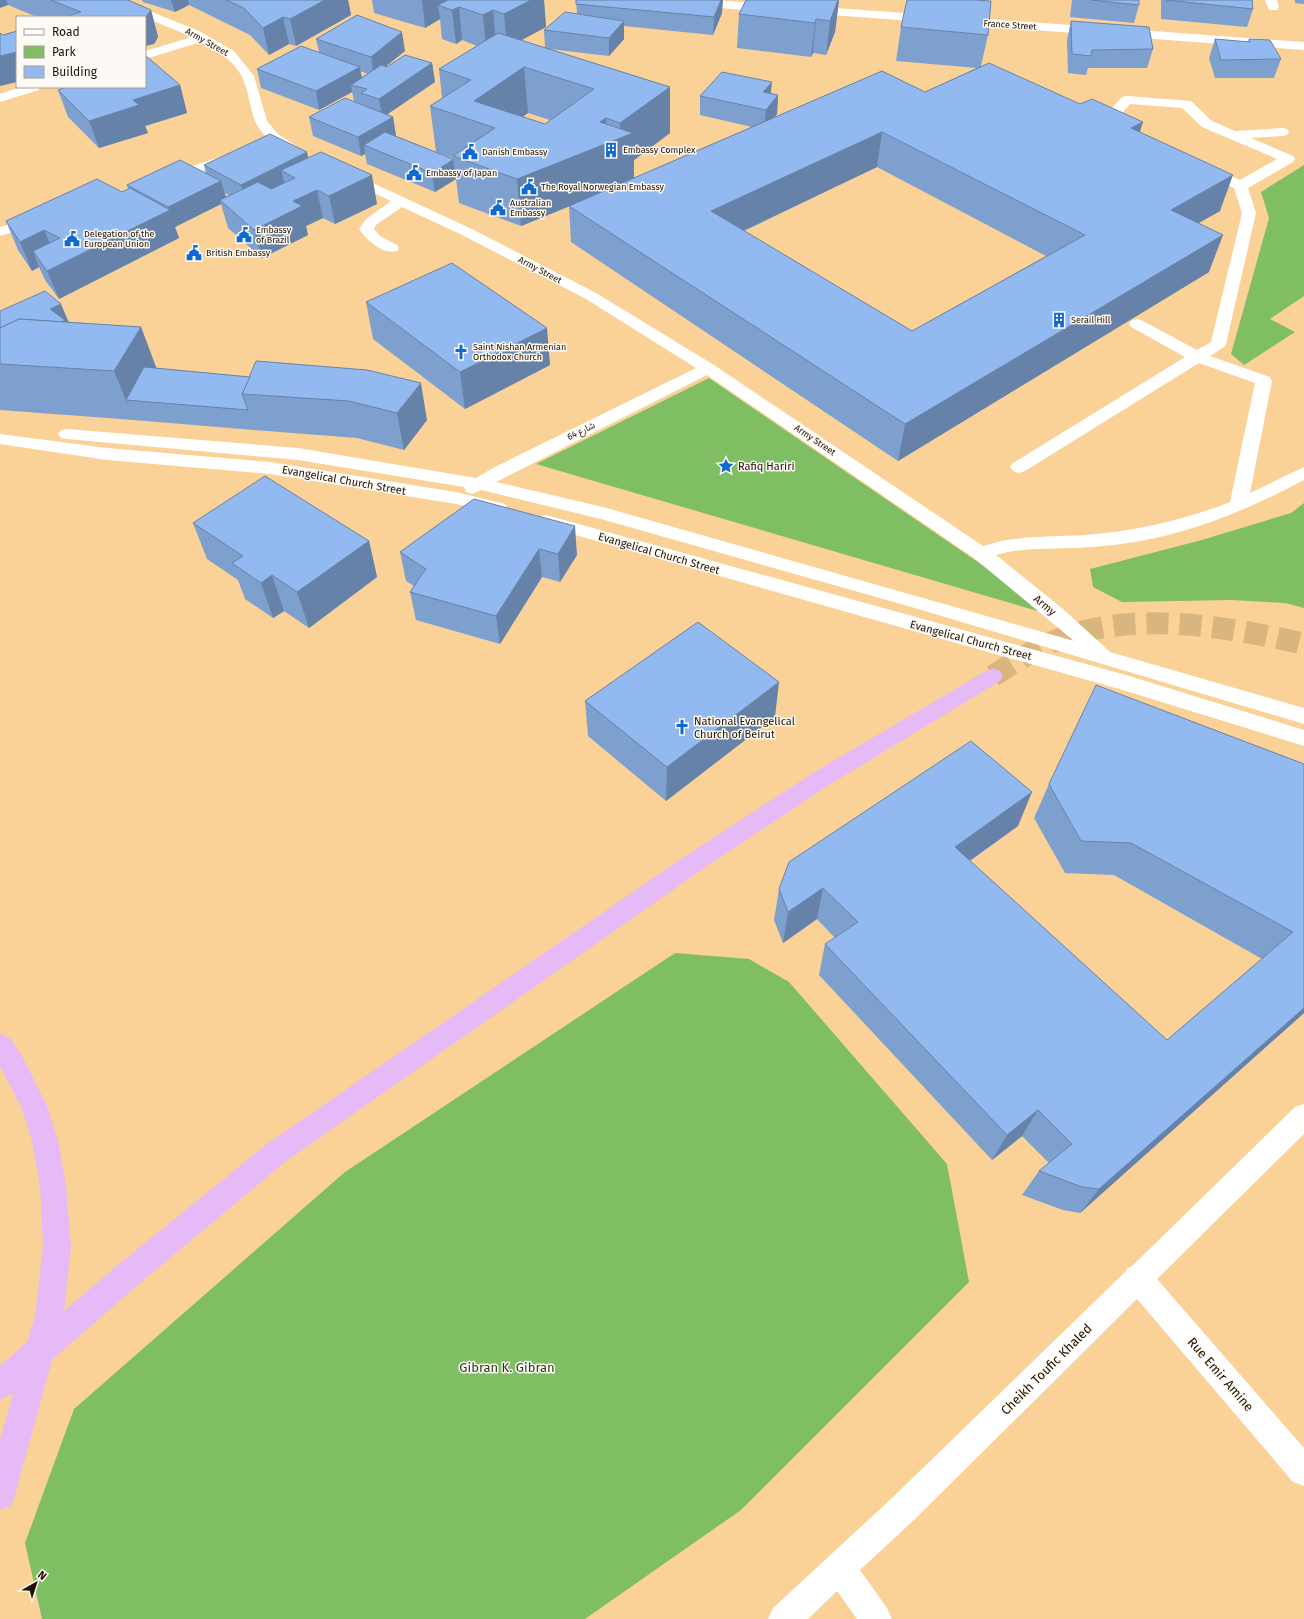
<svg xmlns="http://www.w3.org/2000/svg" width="1304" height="1619" font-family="'Fira Sans','Noto Sans Arabic',sans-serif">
<rect width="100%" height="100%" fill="#fad297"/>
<g fill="#80be64">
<path d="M1304,165V296L1270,319L1295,332L1244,365L1231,354L1269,218L1261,192Z"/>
<path d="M709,378L1058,617L536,464Z"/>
<path d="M1304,503V608L1285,603L1231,600L1122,602L1093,587L1090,569L1202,540L1291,513Z"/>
<path d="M675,953L749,959L789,982L947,1164L969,1282L741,1510L585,1619H42L25,1543L74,1409L345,1172Z"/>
</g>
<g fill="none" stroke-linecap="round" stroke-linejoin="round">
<path stroke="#d9b580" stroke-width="22" stroke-dasharray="22 11" stroke-linecap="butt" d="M993,676C1016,661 1039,646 1065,637C1138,611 1231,627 1304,644"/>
<g fill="#fff" fill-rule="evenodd">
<path d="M106,0H122L199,31L234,51L254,76L267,121L278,134L299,148L301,151L299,154C291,156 286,152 280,147C245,125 256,109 242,77C234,60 216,51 201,42L145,59V51L192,37L108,2Z"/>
<path d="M663,0H714L772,4L776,5L778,8L776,11L772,12L669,4L665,2Z"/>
<path d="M1265,0H1277L1279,7L1277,10H1269Z"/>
<path d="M808,6L1304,42V50L804,13L802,10L804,7Z"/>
<path d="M21,87H40L39,90L0,102V94Z"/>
<path d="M1127,96L1191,101L1212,121L1235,131L1282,128L1287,129L1289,132L1287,135L1282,136L1251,138L1293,156L1295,159L1293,162L1248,188L1256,213L1226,344L1224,347L1210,356L1270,377L1272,381L1250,493L1304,467V480C1244,512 1182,537 1114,545C1099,546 1084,548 1069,548C1044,549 1019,548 996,555L1063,609L1110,652L1304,708V724L908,606L601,519L481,490L472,494L466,492L464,487L298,460L67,439L61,438L58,434L61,430L67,429L298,448L476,478L493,468L696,368L586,299L462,235L402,207L376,225L374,229L380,236L397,245L399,248L397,251C382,255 367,240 359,229L366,219L391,201L342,178L340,175L342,172L347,171L472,229L596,293L714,365L983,546C1016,535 1050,537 1084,535C1135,531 1182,521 1230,502L1255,383L1199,363L1025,471L1019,473L1013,471L1010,467L1013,463L1185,357L1131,327L1129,324L1131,321L1137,319L1143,321L1197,350L1211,342L1242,213L1234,188L1199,172L1197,169L1199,166L1204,165L1209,166L1240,180L1277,159L1202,127L1182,108L1130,104L1114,122L1122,125L1124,128L1122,131C1114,133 1104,129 1099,123L1101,120L1122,97ZM707,375L974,558L1074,641L603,507L496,482Z"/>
<path d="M233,153L238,154L240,157L238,160L169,182L164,181L162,178L164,175Z"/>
<path d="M37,216L42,217L44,220L42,223L0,236V227Z"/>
<path d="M0,434L107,448L270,462L456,492L505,504L508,508L505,512L499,514L456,504L270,474L107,460L0,444Z"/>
<path d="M546,515L1126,675L1304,730V746L1126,691L540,525L537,521L540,517Z"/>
<path d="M1304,1104V1134L1157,1279L1304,1448V1486L1293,1482L1137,1299L914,1520L860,1570L887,1608L892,1619H857L837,1591L808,1619H768L773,1608L892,1498L1126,1271L1127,1268L1131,1267L1295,1107Z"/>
</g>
<path fill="#e6b9f7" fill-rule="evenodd" d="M993,668L1000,671L1003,676L1000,681L829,785L697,873L285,1162L139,1284L52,1360L15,1495L11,1506L0,1510V1440L13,1393L0,1400V1366L27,1342L35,1316L43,1246L40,1186L32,1141L22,1109L0,1066V1034L9,1037L22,1056L47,1106L58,1141L66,1186L71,1246L64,1311L119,1264L267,1144L681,859L813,773L986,671Z"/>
</g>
<g fill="#7ea0ce" fill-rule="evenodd">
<path d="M0,0H128L151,10L158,37L154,44L145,17H37L8,5Z"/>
<path d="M142,0H348L351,15L296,46L289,44L269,55L250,35L189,5L175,12L143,2Z"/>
<path d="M372,0H544L546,27L521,40L545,48L544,30L577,14L576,0L722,13L713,35L624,26V39L609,56L549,49L670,87V133L634,160V178L752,127L700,115V96L771,94L778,95L777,114L775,117L925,92L977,68L896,61L901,27L988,35L981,66L1140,132L1220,211L1198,223L1209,272L898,461L571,242L569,206L521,226L459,203L456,179L435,192L367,164L365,154L361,156L313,136L309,117L354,101L352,92L319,110L261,88L257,69L319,52L316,39L405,51L386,66L387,67L432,63L435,82L387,114L393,117L396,136L436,152L430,106L442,98L439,69L477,46L462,40L456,44L442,39L440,19L425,28L374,13ZM360,71L368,74L362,77ZM528,113L550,120L545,124L523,117ZM437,152L453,158V159ZM877,167L1046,256L912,331L744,231Z"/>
<path d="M839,0L835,32L826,55L813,53L811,57L737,48L739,14Z"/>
<path d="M1072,0H1139V5L1134,23L1070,17Z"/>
<path d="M1161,0H1252L1253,9L1247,27L1161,19Z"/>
<path d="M1295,0H1304V4L1295,3Z"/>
<path d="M1071,21L1153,49L1147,68H1088L1086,75L1068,73L1067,40Z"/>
<path d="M1215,39L1248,42L1249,39L1281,59L1274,78H1215L1209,58Z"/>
<path d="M180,85L187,113L145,126L148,133L99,148L68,117L58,90Z"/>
<path d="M307,152L308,158L377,204L335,224L323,218L306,226L308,235L262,258L228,228L221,204L175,227L179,238L59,299L45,280L39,267L32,271L18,250L6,221L122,192L128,189L127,185L206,173L204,165ZM225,193L229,195L226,197Z"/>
<path d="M366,302L550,365L465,409L373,339Z"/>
<path d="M0,311L69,322L141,327L156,368L250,377L427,420L404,450L357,438L254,430L134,420L0,410Z"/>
<path d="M474,499L577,555L560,582L542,577L500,644L416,620L410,592L414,586L406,581L400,552Z"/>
<path d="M193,523L369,541L377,577L309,628L284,611L273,618L245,599L238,580L207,559Z"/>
<path d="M585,701L775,717L666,801L588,736Z"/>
<path d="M1304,764V1013L1080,1213L1063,1210L1022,1195L1039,1171L1049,1163L1022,1136L992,1160L819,975L825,944L835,938L817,919L783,943L774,920L779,889L1018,826L970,861L1167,1040L1262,959L1114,875L1065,873L1034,818L1049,784Z"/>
</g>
<g fill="#6782a8">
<path d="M0,0H6L8,5L0,8Z"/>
<path d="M171,0H188L189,5L175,12Z"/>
<path d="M325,0H348L351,15L296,46L290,19Z"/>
<path d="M422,0H463L459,7L462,40L456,44L452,10L438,5L440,19L425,28Z"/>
<path d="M531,0H544L546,27L507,48L504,14Z"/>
<path d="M721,0H723L722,13L713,35L714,17Z"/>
<path d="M838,0H839L835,32L826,55L830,21Z"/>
<path d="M151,10L158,37L154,44L145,46V17Z"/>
<path d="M493,10L496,44L486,49L483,15Z"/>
<path d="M283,17L289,44L269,55L263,28Z"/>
<path d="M816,19L813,53L811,57L815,23Z"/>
<path d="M624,21V39L609,56V38Z"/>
<path d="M402,32L405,51L374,76L371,57Z"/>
<path d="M17,52V82L0,86V56Z"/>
<path d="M432,63L435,82L382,118L379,99Z"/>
<path d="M360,67L363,86L351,85L352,92L319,110L316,91Z"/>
<path d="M524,67L528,113L496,136L495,128L474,101Z"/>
<path d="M772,82L770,101L763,92Z"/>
<path d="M180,85L187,113L145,126L148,133L99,148L89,121L133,100Z"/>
<path d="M670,87V133L634,160V180L521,226L517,179L606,118L607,143L621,138L620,123Z"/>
<path d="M778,95L777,114L764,129L766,110Z"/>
<path d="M393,117L396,136L374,149L364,145L365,154L361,156L358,137Z"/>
<path d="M1143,122L1132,157L1131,128Z"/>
<path d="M882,132L877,167L709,247L711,211Z"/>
<path d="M307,152L311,172L281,170L285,185L246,204L241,185Z"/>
<path d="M453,160L456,179L435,192L432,173Z"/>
<path d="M372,175L377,204L335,224L329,196Z"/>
<path d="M1233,175L1220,211L1158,246L1171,210Z"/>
<path d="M221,181L227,201L220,200L221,204L175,227L179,238L59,299L47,271L169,210L168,207Z"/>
<path d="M317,190L323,218L306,226L308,235L262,258L254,230L293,201Z"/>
<path d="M44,230L56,258L33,251L39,267L32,271L20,242Z"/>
<path d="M1223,235L1209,272L898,461L905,424Z"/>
<path d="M61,304L69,323L73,340L50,309Z"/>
<path d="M141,327L159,375L126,400L134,420L114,371Z"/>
<path d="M547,328L550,365L465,409L460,372Z"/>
<path d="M421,383L427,420L404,450L397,413Z"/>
<path d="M575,526L577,555L560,582L558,554Z"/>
<path d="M369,541L377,577L309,628L297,592Z"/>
<path d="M539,549L542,577L500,644L496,616Z"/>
<path d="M272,575L284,611L273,618L261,583Z"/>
<path d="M779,682L775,717L666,801L667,767Z"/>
<path d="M1032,792L1018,826L944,879L955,847Z"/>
<path d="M823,888L817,919L783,943L788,912Z"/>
<path d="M1304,1008V1013L1080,1213L1099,1189Z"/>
<path d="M1038,1110L1022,1136L992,1160L1007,1135Z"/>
</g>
<g fill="#93baf0" stroke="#6782a8" fill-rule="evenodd">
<path d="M51,0H128L151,10L146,17H64L81,12Z"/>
<path d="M226,0H325L290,19L283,17L263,28L244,8Z"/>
<path d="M448,0H531L504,14L493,10L483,15L459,7L452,10L438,5Z"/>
<path d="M576,0H721L714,17L576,4Z"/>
<path d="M746,0H838L830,21L816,19L815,23L739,14Z"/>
<path d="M907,0H975L991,1L988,35L901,27Z"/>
<path d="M1091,0H1139V5Z"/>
<path d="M1166,0H1252L1253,9Z"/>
<path d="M565,12L624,21L609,38L544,30Z"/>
<path d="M357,15L402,32L371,57L316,39Z"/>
<path d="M1071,21L1149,27L1153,49L1092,50L1091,56L1072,54Z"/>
<path d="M17,31V52L0,56V33L3,35Z"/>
<path d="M498,33L670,87L620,123L606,118L600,122L633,133L517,179L453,156L495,128L430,106L471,80L439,69ZM524,67L594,89L545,124L474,101Z"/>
<path d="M1215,39L1250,42L1249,39L1270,40L1281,59L1221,60Z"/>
<path d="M301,46L360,67L316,91L257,69Z"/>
<path d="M145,55L180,85L133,100L139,105L89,121L58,90L67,87H145Z"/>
<path d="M405,55L432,63L379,99L361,93L367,89L351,85L381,65L387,67Z"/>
<path d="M989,63L1080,104L1092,99L1143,122L1131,128L1233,175L1171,210L1223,235L905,424L569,206L882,71L925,92ZM882,132L1085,235L912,331L711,211Z"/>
<path d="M722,72L772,82L763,92L778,95L766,110L700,96Z"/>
<path d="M345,98L393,117L358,137L309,117Z"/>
<path d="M385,132L453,159V160L432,173L364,145Z"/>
<path d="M270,134L307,152L241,185L204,165Z"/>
<path d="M321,152L372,175L329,196L317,190L293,201L302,206L254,230L220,200L258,182L271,189L295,178L281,170Z"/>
<path d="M180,160L221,181L168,207L127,185Z"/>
<path d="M97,179L122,192L130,188L170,210L47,271L33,251L60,238L44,230L20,242L6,221Z"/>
<path d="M452,263L547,328L460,372L366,302Z"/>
<path d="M45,291L61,304L50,309L65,320L62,322L19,319L0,328V311Z"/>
<path d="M19,319L141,327L114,371L0,364V328Z"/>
<path d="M256,361L367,370L421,383L397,413L349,401L242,394Z"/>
<path d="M144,367L250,377L242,394L248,410L126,400Z"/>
<path d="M265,476L369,541L297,592L272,575L261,583L232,563L243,556L193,523Z"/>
<path d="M474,499L575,526L558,554L539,549L496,616L410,592L426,569L400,552Z"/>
<path d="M698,622L779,682L667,767L585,701Z"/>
<path d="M1096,685L1304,764V1008L1099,1189L1082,1187L1039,1171L1072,1144L1038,1110L1007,1135L825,944L858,922L823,888L788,912L779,889L789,862L971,741L1032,792L955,847L1167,1040L1293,932L1131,843L1081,841L1049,784Z"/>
</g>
<defs>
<symbol id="building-bare" viewBox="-9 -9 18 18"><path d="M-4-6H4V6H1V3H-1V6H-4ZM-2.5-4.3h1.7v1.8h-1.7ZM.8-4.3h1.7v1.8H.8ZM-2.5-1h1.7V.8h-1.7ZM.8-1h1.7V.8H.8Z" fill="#0e69d2" stroke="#fdf9f4" stroke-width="2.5" paint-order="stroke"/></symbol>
<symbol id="civic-bare" viewBox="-9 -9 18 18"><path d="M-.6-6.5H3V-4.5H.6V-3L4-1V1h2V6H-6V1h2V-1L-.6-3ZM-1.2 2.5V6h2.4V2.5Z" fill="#0e69d2" stroke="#fdf9f4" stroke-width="2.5" paint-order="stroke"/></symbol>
<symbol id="church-bare" viewBox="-9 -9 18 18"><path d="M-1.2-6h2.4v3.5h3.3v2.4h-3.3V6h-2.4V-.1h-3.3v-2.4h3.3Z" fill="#0e69d2" stroke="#fdf9f4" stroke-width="2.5" paint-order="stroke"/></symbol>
<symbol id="sight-bare" viewBox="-9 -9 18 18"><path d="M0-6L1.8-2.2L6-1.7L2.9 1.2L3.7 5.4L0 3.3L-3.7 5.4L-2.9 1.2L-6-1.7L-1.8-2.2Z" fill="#0e69d2" stroke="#fdf9f4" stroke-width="2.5" paint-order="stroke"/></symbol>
</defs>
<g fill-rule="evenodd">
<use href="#building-bare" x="600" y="139" width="22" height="22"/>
<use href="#civic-bare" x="459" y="141" width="22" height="22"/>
<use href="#civic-bare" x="403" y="162" width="22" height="22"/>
<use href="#civic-bare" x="518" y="176" width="22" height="22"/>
<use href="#civic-bare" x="487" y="197" width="22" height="22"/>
<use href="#civic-bare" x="233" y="224" width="22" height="22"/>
<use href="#civic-bare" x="61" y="228" width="22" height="22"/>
<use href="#civic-bare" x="183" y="242" width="22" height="22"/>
<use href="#building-bare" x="1048" y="309" width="22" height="22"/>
<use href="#church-bare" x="450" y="341" width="22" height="22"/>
<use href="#sight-bare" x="715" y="455" width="22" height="22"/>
<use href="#church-bare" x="671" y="716" width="22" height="22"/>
</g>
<g text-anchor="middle" stroke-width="3" stroke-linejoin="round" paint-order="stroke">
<g font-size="9" fill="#201200" stroke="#fdf9f4">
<text transform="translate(1010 25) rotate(4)" y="3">France Street</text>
<text transform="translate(207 42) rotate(29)" y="3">Army Street</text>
<text transform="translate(540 270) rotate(28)" y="3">Army Street</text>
<text transform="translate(581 431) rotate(-26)" y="3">شارع 64</text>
<text transform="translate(815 440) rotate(34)" y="3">Army Street</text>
</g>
<g font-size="9" fill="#201200" stroke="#fdf9f4" text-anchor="start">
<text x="623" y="153">Embassy Complex</text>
<text x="482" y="155">Danish Embassy</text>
<text x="426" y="176">Embassy of Japan</text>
<text x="541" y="190">The Royal Norwegian Embassy</text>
<text x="510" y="206">Australian<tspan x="510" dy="10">Embassy</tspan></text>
<text x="256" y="233">Embassy<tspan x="256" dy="10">of Brazil</tspan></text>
<text x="84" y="237">Delegation of the<tspan x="84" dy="10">European Union</tspan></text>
<text x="206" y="256">British Embassy</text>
<text x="1071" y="323">Serail Hill</text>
<text x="473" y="350">Saint Nishan Armenian<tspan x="473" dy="10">Orthodox Church</tspan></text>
</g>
<g font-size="11" fill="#201200" stroke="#fdf9f4" text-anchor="start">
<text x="738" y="470">Rafiq Hariri</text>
<text x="694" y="725">National Evangelical<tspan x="694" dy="13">Church of Beirut</tspan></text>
</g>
<g font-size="11" fill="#201200" stroke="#fdf9f4">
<text transform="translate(344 480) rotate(10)" y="4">Evangelical Church Street</text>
<text transform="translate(659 553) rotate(16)" y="4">Evangelical Church Street</text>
<text transform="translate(1045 605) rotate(40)" y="4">Army</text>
<text transform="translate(971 640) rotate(15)" y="4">Evangelical Church Street</text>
</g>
<g font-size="13" fill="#1f3b11" stroke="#fdf9f4">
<text x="507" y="1372">Gibran K. Gibran</text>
</g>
<g font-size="13" fill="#201200" stroke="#fdf9f4">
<text transform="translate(1046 1369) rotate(-45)" y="5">Cheikh Toufic Khaled</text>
<text transform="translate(1221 1374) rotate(49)" y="5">Rue Emir Amine</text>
</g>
</g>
<rect x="16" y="16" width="130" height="72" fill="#fdf9f4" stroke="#a59d92"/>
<rect x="24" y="29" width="20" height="6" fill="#ffffff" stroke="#a59d92"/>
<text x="52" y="36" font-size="12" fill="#201200">Road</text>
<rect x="24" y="46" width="20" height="12" fill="#80be64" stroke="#a59d92"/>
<text x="52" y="56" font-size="12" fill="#201200">Park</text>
<rect x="24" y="66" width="20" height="12" fill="#93baf0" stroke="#a59d92"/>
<text x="52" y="76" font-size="12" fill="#201200">Building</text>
<g transform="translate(36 1583) rotate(39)" stroke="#fdf9f4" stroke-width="3" paint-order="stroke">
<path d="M0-3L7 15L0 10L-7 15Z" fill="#201200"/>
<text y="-6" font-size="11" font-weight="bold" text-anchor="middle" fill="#201200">N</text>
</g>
</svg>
